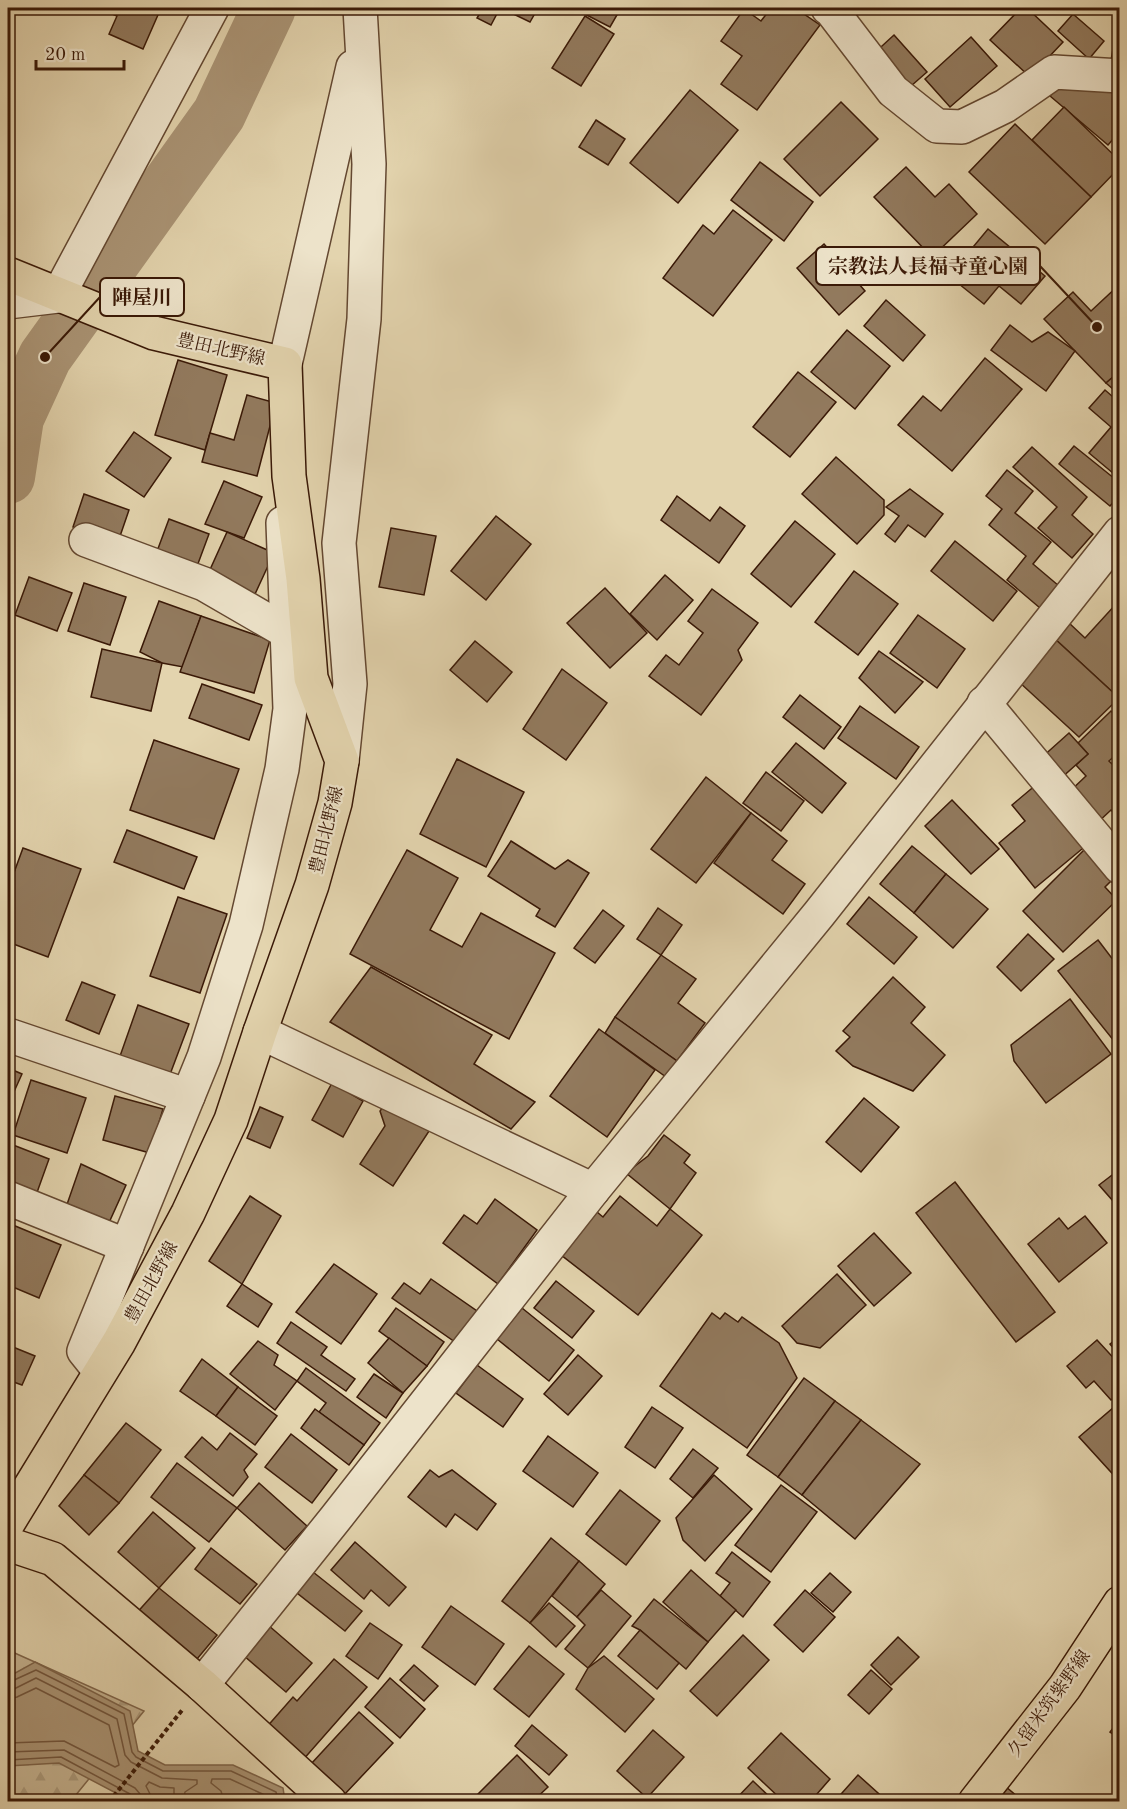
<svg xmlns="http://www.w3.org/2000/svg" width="1127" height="1809" font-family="'Old Standard TT','Noto Serif JP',serif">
<defs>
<pattern id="forest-firs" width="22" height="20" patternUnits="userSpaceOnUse" patternTransform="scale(1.5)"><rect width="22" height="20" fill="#c6b492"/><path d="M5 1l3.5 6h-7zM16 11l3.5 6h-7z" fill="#ab9a7c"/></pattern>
</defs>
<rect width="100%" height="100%" fill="#e3d4ae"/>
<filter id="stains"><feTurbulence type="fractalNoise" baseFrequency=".00333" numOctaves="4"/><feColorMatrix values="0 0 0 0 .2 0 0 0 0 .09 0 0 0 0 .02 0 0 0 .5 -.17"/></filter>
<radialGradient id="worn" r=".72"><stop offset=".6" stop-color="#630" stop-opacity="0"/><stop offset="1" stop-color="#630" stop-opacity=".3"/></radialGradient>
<path fill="url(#forest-firs)" stroke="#80664c" stroke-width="1.5" d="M8,1650L144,1711L71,1801L8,1802Z"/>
<path fill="#aa9475" stroke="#7d6349" stroke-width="1.5" d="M35,1662L130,1711L138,1751L165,1765H233L283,1788L285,1801H214L204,1795L191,1801H131L59,1763L8,1766V1677Z"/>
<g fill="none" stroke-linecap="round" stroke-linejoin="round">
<g stroke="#72563e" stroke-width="1.5">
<path d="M8,1682L12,1681L36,1670L124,1714L132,1752L136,1757L163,1771H231L276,1792L279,1802"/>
<path d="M8,1690L14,1689L36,1678L117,1719L125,1755L131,1762L162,1778L197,1780V1784L185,1792L183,1802"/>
<path d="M8,1699L17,1697L36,1688L109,1725L119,1765L115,1767L64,1741L8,1743"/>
<path d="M8,1752L64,1750L135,1788L140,1794L141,1802"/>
<path d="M8,1760L61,1757L130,1794L133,1797L134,1802"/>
<path d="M150,1802V1794L146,1786L149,1782L160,1787L174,1788V1802"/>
<path d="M224,1802L221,1791L211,1783L212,1779H230L269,1797L271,1802"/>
</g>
<path stroke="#aa9475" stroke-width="54" d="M8,477L17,418L45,357L219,114L269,8"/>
</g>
<g fill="#927a5e" stroke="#3a1907" stroke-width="1.5">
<path d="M98,8H161L143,49L109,34L117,16Z"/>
<path d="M483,8H500L491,25L477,18Z"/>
<path d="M501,8H538L530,22Z"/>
<path d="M573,8H621L610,27Z"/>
<path d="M771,8H795L820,25L757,110L721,84L742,56L721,41L744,9L761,21Z"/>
<path d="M1021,8H1027L1063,42L1030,77L990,40Z"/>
<path d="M1073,14L1104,41L1089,59L1058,31Z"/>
<path d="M585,16L614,34L581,86L552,68Z"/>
<path d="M1117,27L1120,28V68L1110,66Z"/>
<path d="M894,35L927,72L903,93L870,57Z"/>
<path d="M971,37L997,66L950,107L925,79Z"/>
<path d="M1065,78L1120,82V131L1108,145L1050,96Z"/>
<path d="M690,90L738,130L678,203L630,163Z"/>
<path d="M841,102L878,139L820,196L784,159Z"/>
<path d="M1064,107L1120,161V167L1091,197L1032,140Z"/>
<path d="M596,120L625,139L608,165L579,147Z"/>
<path d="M1015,124L1091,197L1045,244L969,172Z"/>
<path d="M760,162L813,202L784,241L731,200Z"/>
<path d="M906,167L935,197L949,184L977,214L932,257L874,197Z"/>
<path d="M733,210L772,240L713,316L663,278L703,225L714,234Z"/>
<path d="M988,229L1045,276L1021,304L999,286L984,304L949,276Z"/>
<path d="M824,244L865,291L839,315L797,268Z"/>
<path d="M1120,284V371L1106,383L1044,319L1073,292L1091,311Z"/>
<path d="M886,300L925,335L903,361L864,326Z"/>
<path d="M1010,325L1032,342L1048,332L1075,351L1046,391L991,350Z"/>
<path d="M847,330L890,366L855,409L811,372Z"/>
<path d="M985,358L1022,389L952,471L898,425L923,396L941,411Z"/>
<path d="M178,360L227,375L205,450L155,435Z"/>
<path d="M1120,371V395L1106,383Z"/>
<path d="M798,372L836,402L790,457L753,427Z"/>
<path d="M1105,390L1120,403V479L1089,453L1111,427L1089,408Z"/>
<path d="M247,395L276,403L257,476L202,462L210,433L234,440Z"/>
<path d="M134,432L171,458L144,497L106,471Z"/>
<path d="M1074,446L1120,483V495L1110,506L1059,464Z"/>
<path d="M1032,447L1087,497L1072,515L1093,534L1072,558L1038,528L1057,507L1013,467Z"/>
<path d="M836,457L884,500V515L857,544L802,494Z"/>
<path d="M1007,470L1033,491L1015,513L1051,542L1033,564L1059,586L1040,608L1007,580L1026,556L989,525L1002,509L986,496Z"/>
<path d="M224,481L262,497L244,538L205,524Z"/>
<path d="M910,489L943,514L925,537L908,525L895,542L885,534L899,516L886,507Z"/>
<path d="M84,494L129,510L118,542L73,527Z"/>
<path d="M677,496L710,521L720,507L745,526L719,563L661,520Z"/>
<path d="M496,516L531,544L486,600L451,571Z"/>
<path d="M169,519L209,534L196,569L156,554Z"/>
<path d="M795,521L835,554L791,607L751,574Z"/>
<path d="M391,528L436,536L424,595L379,587Z"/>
<path d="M227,532L274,553L250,605L204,583Z"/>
<path d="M955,541L1017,591L993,621L931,571Z"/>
<path d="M854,571L898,604L858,655L815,622Z"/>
<path d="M665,575L693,600L657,640L630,614Z"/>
<path d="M29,577L72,593L57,631L15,615Z"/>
<path d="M84,583L126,597L110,645L68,631Z"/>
<path d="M605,588L647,633L610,668L567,623Z"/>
<path d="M712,589L758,623L738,650L742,660L701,715L649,676L666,655L679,665L703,633L688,621Z"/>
<path d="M159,601L201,616L183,667L162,663L140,652Z"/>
<path d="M1116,604L1120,608L1119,698L1054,638L1068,622L1085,638Z"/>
<path d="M918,615L965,649L937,688L890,653Z"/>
<path d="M201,616L270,640L254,693L180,672Z"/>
<path d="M1054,638L1119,698L1079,737L1018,681Z"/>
<path d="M475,641L512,672L487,702L450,670Z"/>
<path d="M102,649L162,663L151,711L91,697Z"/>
<path d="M879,651L923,682L895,713L859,678Z"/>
<path d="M562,669L607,703L566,760L523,729Z"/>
<path d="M202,684L262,705L249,740L189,718Z"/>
<path d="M800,695L841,727L824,749L783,717Z"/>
<path d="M860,706L919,747L896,779L838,738Z"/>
<path d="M1111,711L1120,720V751L1109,761L1120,772V819L1111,810L1096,824L1067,794L1086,776L1076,765L1088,754L1078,743Z"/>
<path d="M1069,733L1088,754L1059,780L1040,759Z"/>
<path d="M154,740L239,769L214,839L130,810Z"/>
<path d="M796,743L846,783L822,813L772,772Z"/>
<path d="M457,759L524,792L486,867L420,834Z"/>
<path d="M766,772L804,801L781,831L743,803Z"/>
<path d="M706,777L751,813L696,883L651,849Z"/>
<path d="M1037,784L1088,844L1035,888L999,843L1025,821L1012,805Z"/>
<path d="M952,800L999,849L971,874L925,826Z"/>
<path d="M751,813L787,841L772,860L805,884L783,914L714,863Z"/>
<path d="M127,830L197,857L184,889L114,862Z"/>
<path d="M511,841L555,869L568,860L589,873L555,927L536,916L540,909L488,876Z"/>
<path d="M912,846L946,874L914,913L880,884Z"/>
<path d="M23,848L81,869L48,957L8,942V889Z"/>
<path d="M1086,848L1115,877L1105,887L1117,900L1063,952L1023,911Z"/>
<path d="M407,850L458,878L430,930L462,947L481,913L555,953L509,1039L350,954Z"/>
<path d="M946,874L988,909L953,948L914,913Z"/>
<path d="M178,897L227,914L200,993L150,976Z"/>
<path d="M869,897L917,937L894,964L847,924Z"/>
<path d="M658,908L682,925L661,955L637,939Z"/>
<path d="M603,910L624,926L595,963L574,948Z"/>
<path d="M1028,934L1054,959L1021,991L997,967Z"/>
<path d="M1098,940L1117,965L1120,963V1044L1118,1046L1058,971Z"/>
<path d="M661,955L696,979L678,1003L705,1023L677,1061L615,1017Z"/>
<path d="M371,967L492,1035L474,1064L535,1102L511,1129L330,1022Z"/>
<path d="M893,977L925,1007L911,1023L945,1055L913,1091L853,1066L836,1051L850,1037L843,1031Z"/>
<path d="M82,982L115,995L99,1034L66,1020Z"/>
<path d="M1070,999L1111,1054L1046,1103L1014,1061L1011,1045Z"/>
<path d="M138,1005L189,1024L169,1077L119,1059Z"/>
<path d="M615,1017L677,1061L666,1077L605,1033Z"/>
<path d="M599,1029L655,1070L607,1137L550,1096Z"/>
<path d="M8,1068L22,1074L8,1105Z"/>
<path d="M31,1080L86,1098L67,1153L13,1135Z"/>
<path d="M332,1083L363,1101L343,1137L312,1120Z"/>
<path d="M392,1094L435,1122L393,1186L360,1164L385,1126L380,1111Z"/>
<path d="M115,1096L163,1109L150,1153L103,1140Z"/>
<path d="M864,1098L899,1127L861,1172L826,1142Z"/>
<path d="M260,1107L283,1117L270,1148L247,1138Z"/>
<path d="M664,1135L690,1155L684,1163L696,1173L670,1209L626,1173L648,1156Z"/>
<path d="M8,1143L49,1159L35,1198L8,1187Z"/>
<path d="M81,1164L126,1185L107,1227L64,1213Z"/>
<path d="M1120,1169V1209L1099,1185Z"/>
<path d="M955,1182L1055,1312L1016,1342L916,1213Z"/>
<path d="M250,1196L281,1216L242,1284L209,1261Z"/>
<path d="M620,1196L657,1226L670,1209L702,1235L638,1315L556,1251L591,1207L603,1217Z"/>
<path d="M495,1199L537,1230L498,1284L443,1243L464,1215L477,1224Z"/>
<path d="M1085,1216L1107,1243L1059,1282L1028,1244L1059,1218L1068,1229Z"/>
<path d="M8,1223L61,1245L39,1298L8,1285Z"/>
<path d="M874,1233L911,1273L874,1306L838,1266Z"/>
<path d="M334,1264L377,1294L341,1344L296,1312Z"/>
<path d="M837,1274L866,1305L820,1348L797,1343L782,1326Z"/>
<path d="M431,1279L477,1311L455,1342L392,1298L404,1283L420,1294Z"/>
<path d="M556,1281L594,1311L572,1338L534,1308Z"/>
<path d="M242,1284L272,1304L258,1327L227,1306Z"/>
<path d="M396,1308L444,1342L427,1366L379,1331Z"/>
<path d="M522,1308L574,1350L549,1381L497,1339Z"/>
<path d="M712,1313L720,1319L725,1313L738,1322L742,1317L779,1343L797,1378L747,1448L660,1386Z"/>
<path d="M291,1322L327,1347L321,1355L355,1379L346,1391L277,1343Z"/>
<path d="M1120,1336V1356L1110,1344Z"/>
<path d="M389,1338L427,1366L403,1393L368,1363Z"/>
<path d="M1097,1340L1120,1365V1393L1111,1400L1094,1381L1086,1388L1067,1366Z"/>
<path d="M258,1341L278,1355L274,1365L297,1381L275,1410L230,1374Z"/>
<path d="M8,1345L35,1356L22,1385L8,1380Z"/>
<path d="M578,1355L602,1376L568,1415L544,1394Z"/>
<path d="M202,1359L238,1387L216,1416L180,1391Z"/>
<path d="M477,1365L523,1399L503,1427L456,1393Z"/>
<path d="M306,1368L380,1423L364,1445L319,1412L326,1403L297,1381Z"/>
<path d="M374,1374L403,1393L386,1418L357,1397Z"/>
<path d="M804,1378L835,1401L778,1477L747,1455Z"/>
<path d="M238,1387L277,1416L255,1445L216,1416Z"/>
<path d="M835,1401L861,1420L802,1495L778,1477Z"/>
<path d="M1120,1402V1482L1079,1437Z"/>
<path d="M652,1407L683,1428L655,1468L625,1447Z"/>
<path d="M315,1409L364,1445L349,1465L301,1428Z"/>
<path d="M861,1420L920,1464L855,1539L802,1495Z"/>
<path d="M126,1423L161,1450L119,1503L84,1475Z"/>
<path d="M230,1433L257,1454L244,1470L248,1477L233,1496L185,1457L202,1437L217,1450Z"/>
<path d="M291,1434L337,1470L312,1503L265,1467Z"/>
<path d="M548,1436L598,1473L573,1507L523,1471Z"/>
<path d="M693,1449L718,1468L693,1498L670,1479Z"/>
<path d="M177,1463L237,1508L209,1542L151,1497Z"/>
<path d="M430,1470L439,1477L452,1470L496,1504L477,1530L455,1514L446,1527L408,1497Z"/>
<path d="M84,1475L119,1503L89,1535L59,1506Z"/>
<path d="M714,1475L752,1509L705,1561L683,1540L676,1518Z"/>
<path d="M259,1483L307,1526L285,1550L237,1508Z"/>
<path d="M781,1485L817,1512L771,1572L735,1545Z"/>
<path d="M620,1490L660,1521L626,1565L586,1534Z"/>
<path d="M153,1512L195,1548L159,1588L118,1552Z"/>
<path d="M551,1538L579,1561L530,1623L502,1601Z"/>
<path d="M355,1542L406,1587L389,1606L371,1590L364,1599L331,1570Z"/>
<path d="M211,1548L257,1584L240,1604L195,1569Z"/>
<path d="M732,1552L770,1582L743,1617L720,1596L730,1583L716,1573Z"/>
<path d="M579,1561L605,1584L577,1617L552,1596Z"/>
<path d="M308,1568L362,1611L345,1631L292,1589Z"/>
<path d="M691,1570L736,1610L708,1642L663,1602Z"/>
<path d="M830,1573L851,1592L833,1612L811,1593Z"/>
<path d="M159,1588L217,1635L192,1665L134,1616Z"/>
<path d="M601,1590L631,1616L588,1668L565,1649L585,1625L577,1617Z"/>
<path d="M805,1590L835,1617L803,1652L774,1625Z"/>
<path d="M654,1599L708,1642L686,1669L640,1630L632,1626Z"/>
<path d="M549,1603L575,1626L556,1647L530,1623Z"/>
<path d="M451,1606L504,1644L475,1685L422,1647Z"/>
<path d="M370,1623L402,1645L378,1679L346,1656Z"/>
<path d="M268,1625L312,1663L286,1692L243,1655Z"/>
<path d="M640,1630L679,1663L657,1689L618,1656Z"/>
<path d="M743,1635L769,1660L717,1716L690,1691Z"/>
<path d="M898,1637L919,1657L891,1685L871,1665Z"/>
<path d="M529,1646L564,1674L529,1717L494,1689Z"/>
<path d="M1120,1654V1668L1113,1663Z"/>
<path d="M604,1656L654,1699L625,1732L576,1689L588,1668Z"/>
<path d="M334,1659L367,1687L302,1761L265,1729L293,1697L297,1701Z"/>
<path d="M414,1665L438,1686L424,1701L400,1680Z"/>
<path d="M871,1670L892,1689L869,1714L848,1695Z"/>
<path d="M390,1678L425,1709L400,1738L365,1707Z"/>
<path d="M359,1712L393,1743L344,1795L311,1764Z"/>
<path d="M1120,1719V1739L1110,1732Z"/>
<path d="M532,1725L567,1755L549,1775L515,1746Z"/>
<path d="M653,1730L684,1757L647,1798L617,1771Z"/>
<path d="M781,1733L830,1779L810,1802H784L748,1768Z"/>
<path d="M517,1755L548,1787L532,1802H470Z"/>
<path d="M858,1775L888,1802H834Z"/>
<path d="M753,1781L775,1802H733Z"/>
<path d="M1005,1786L1024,1802H993Z"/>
</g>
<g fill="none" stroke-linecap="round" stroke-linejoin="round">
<defs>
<g id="minor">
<path d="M828,8L831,10L893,91L937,126L962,127L1005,106L1054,72L1120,76"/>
<path d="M8,302L58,296L212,8"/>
<path d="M285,364L353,67"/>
<path d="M86,540L204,584L287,632"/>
<path d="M984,703L1120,867"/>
<path d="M342,761L350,684L339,543L364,319L369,164L360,8"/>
<path d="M260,1032L593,1190"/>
<path d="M8,1035L188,1096"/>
<path d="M8,1198L127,1246"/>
<path d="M100,1371L84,1351L204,1057L246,925L282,769L290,709L283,523"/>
<path d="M202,1685L335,1519L593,1190L819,914L1120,533"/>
</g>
<g id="major">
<path d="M8,274L154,333L285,364L289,476L303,579L311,678L342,761L335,803L312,885L260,1032L231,1120L188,1213L119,1342L8,1523"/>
<path d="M8,1544L53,1559L202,1685L330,1802"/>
<path d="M975,1802L1065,1687L1120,1603"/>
</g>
</defs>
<use href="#minor" stroke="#644831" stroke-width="36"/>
<use href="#major" stroke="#3a1907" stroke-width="36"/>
<path stroke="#3a1907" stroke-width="4" stroke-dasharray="4.5 3" stroke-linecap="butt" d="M109,1802L183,1709"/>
<use href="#minor" stroke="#ede3ca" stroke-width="33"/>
<use href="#major" stroke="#e3d4ae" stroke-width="33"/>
</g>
<g text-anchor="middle" stroke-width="4.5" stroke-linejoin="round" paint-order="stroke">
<g font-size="18" fill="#3a1907" stroke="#ede3ca">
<text transform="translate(221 349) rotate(13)" y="6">豊田北野線</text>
<text transform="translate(326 830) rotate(-76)" y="6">豊田北野線</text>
<text transform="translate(151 1282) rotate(-61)" y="6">豊田北野線</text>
<text transform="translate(1049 1703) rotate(-54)" y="6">久留米筑紫野線</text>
</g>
</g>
<path fill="none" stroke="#3a1907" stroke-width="2" d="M1097 327L1040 266M45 357L100 297"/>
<g fill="#3a1907" stroke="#ede3ca" stroke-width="2">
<circle cx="1097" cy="327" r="6"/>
<circle cx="45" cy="357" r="6"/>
</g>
<g fill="#ede3ca" stroke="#3a1907" stroke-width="2">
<rect x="816" y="247" width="224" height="38" rx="6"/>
<rect x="100" y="278" width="84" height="38" rx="6"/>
</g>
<g font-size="20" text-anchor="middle" font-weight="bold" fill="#3a1907">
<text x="928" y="273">宗教法人長福寺童心園</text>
<text x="142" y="304">陣屋川</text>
</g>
<rect width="1127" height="1809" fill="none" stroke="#e3d4ae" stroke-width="30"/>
<rect x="9" y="9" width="1109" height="1791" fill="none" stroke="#3a1907" stroke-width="3"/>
<rect x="15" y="15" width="1097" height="1779" fill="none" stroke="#3a1907" stroke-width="1.5"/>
<path d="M36 60v9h88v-9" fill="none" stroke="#3a1907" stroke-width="3"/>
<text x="45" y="60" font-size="18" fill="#3a1907" stroke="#ede3ca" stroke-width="4.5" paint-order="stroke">20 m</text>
<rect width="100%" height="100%" filter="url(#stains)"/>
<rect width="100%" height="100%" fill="url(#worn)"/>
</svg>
